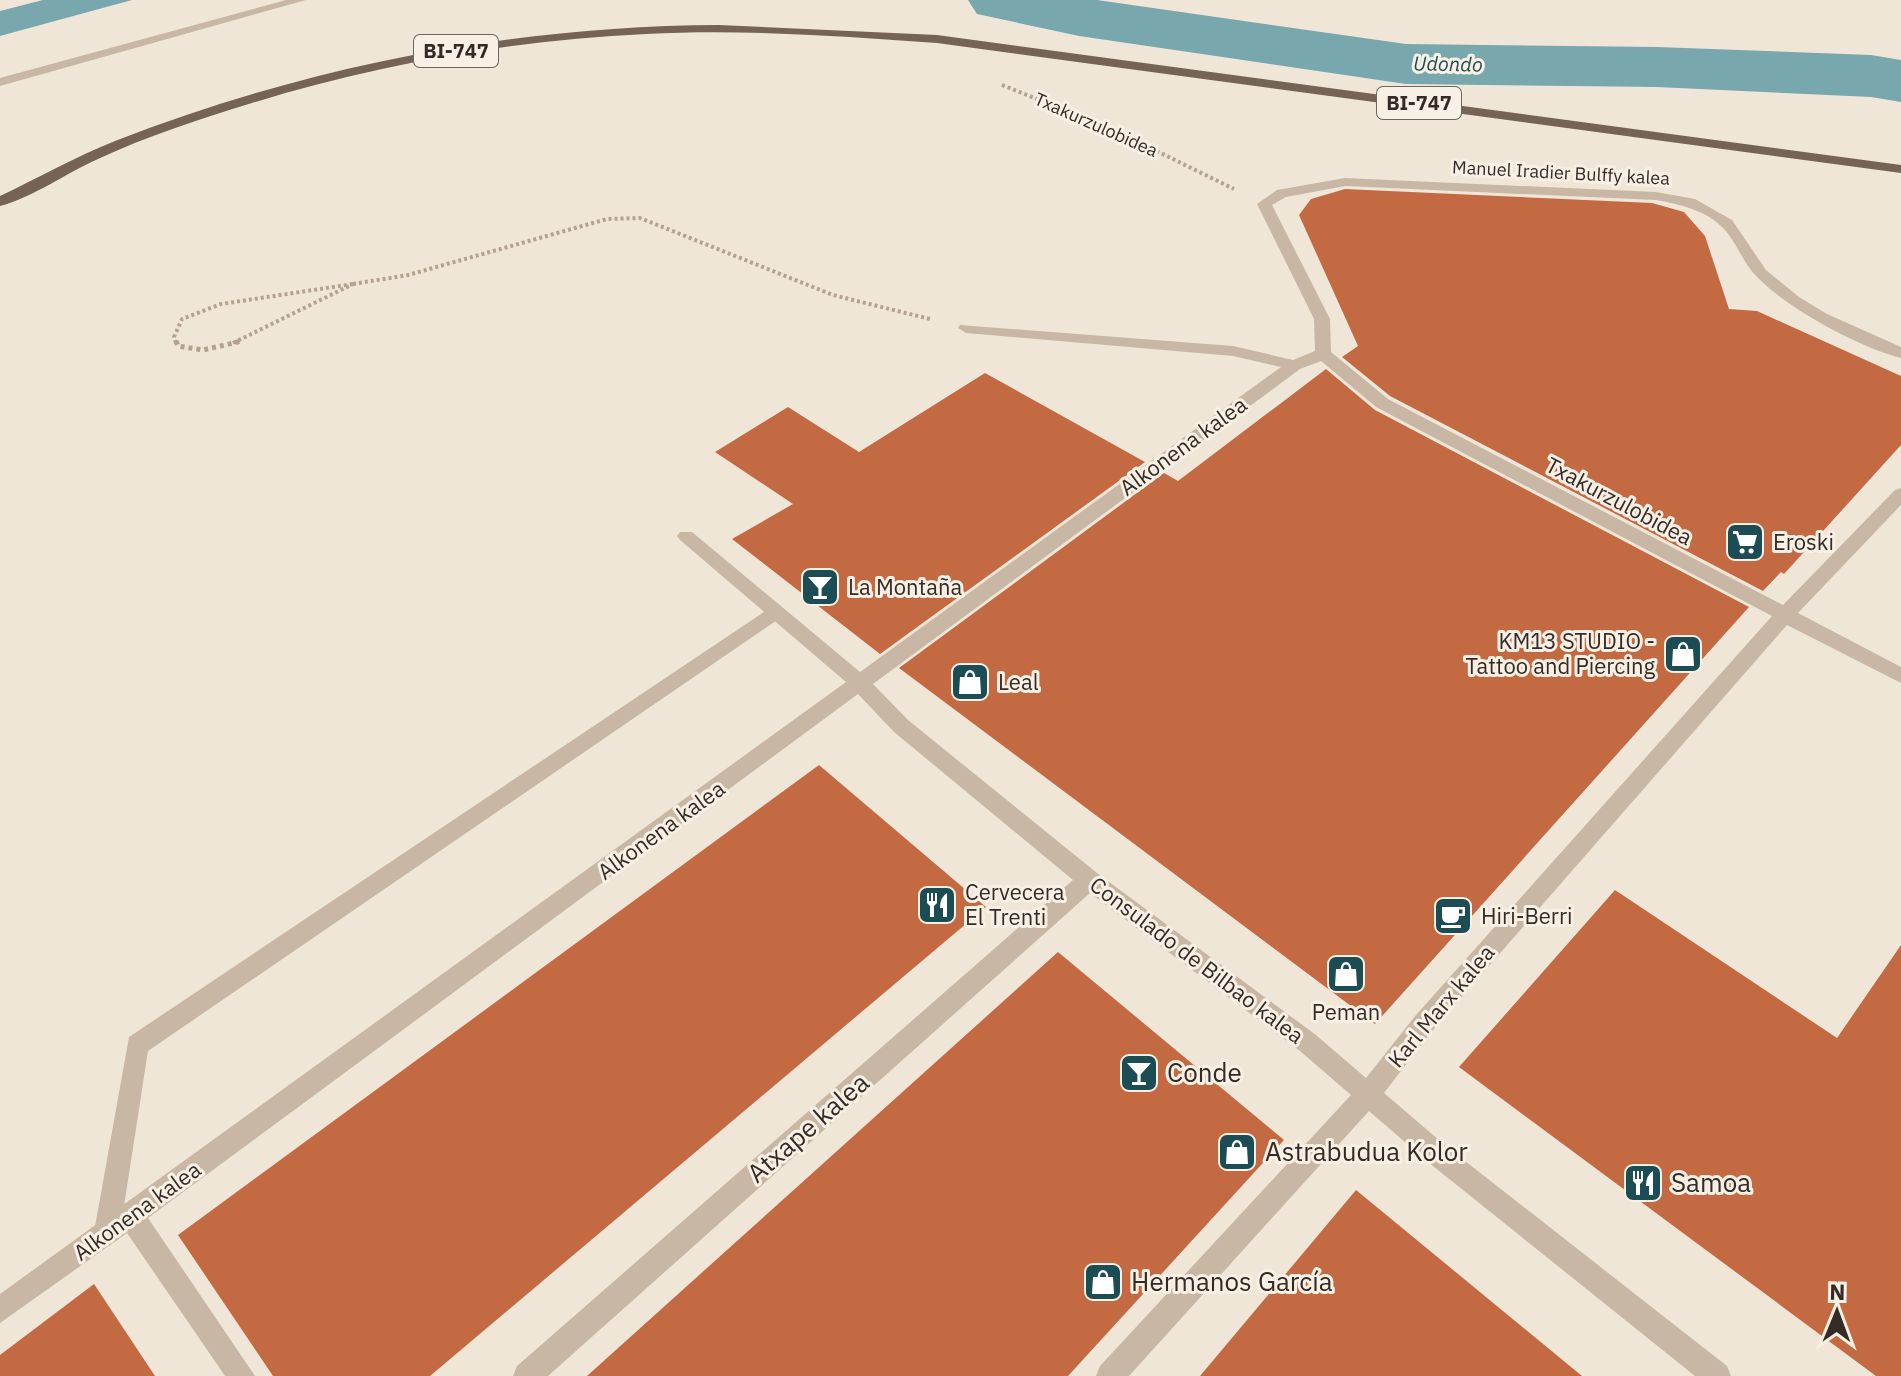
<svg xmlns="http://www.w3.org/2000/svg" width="1901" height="1376" font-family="'IBM Plex Sans',sans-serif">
<rect width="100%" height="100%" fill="#f0e6d8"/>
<path fill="#78a7ad" d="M43,0H132L0,36V11Z"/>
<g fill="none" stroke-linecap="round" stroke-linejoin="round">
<path fill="#78a7ad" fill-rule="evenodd" d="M968,0H1097L1406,44L1657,47L1871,55L1901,60V102L1871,97L1657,87L1406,84L1079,36L977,14Z"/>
</g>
<g fill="#c46a43">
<path d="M1345,189L1652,203L1684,212L1705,236L1729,309L1757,311L1901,376V445L1784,574L1781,572L1763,591L1390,396L1342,357L1358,346L1299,215L1311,199Z"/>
<path d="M1326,369L1375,410L1749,607L1375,1024L899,668L1164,473L1178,481Z"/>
<path d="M985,373L1145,462L880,654L732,539L793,504L715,452L788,407L859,452Z"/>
<path d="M819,765L986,907L430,1376H273L178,1235Z"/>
<path d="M1615,890L1837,1038L1901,945V1376H1876L1459,1067Z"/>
<path d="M1058,952L1284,1140L1068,1376H587Z"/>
<path d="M1356,1190L1582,1376H1200Z"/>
<path d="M94,1284L155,1376H0V1355Z"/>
</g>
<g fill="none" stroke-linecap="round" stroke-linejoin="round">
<g stroke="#b4a18f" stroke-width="4" stroke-dasharray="3 3" stroke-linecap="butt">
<path d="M1002,85L1116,131L1234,189"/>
<path d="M353,284L408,275L607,219L640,218L833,295L930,319"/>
<path d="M176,343L174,337L182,319L221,304L353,284"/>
<path d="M233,343L353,284"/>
</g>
<path stroke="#b4a18f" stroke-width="5" stroke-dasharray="4 4" stroke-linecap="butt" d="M176,341L178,346L203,350L242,341"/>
<g fill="#c8b7a4" fill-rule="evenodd">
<path d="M286,0H306L0,86V78Z"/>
<path d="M776,604L786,611L783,616L148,1051L120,1232L116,1241L107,1245L98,1241L94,1232L129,1037Z"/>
</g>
<path fill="#c8b7a4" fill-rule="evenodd" d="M1345,178L1656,192L1695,199L1732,220L1766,270L1799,297L1827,314L1901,347V358C1858,347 1789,309 1758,278C1743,264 1737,242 1723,228C1706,210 1678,204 1656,200L1345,186L1286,197L1272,205L1330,319L1331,352L1388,399L1783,605L1895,490L1901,488V505L1798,613L1901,667V683L1787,625L1432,1031L1384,1093L1446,1146L1727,1366L1731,1376H1695L1428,1162L1369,1111L1129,1376H1096L1100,1366L1351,1095L1300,1051L1090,893L548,1376H513L517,1366L1073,880L894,732L858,694L148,1218L255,1376H225L127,1233L0,1323V1294L846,682L680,540L677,536L680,532H692L860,672L1281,367L1233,356L966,333L958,328L960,325L1233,346L1293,360L1315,351L1314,319L1257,204L1277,190ZM1321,361L1376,407L1772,616L1416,1015L1366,1078L1316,1035L1097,873L908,720L873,684L1300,369Z"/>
<path fill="#756357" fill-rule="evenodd" d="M719,25L937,35L1901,165V173L937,43C840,36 743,29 646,34C513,40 380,64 252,103C200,119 147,136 98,159C66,173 34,197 0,206V196C38,178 75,157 115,141C308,66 512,26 719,25Z"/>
</g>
<defs>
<symbol id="supermarket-square" viewBox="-11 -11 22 22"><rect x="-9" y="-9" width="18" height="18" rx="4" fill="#1c4d54" stroke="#f8f0e4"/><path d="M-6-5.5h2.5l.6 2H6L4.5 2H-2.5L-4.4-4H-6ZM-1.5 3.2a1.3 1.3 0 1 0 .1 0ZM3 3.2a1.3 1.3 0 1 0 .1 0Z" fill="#fff"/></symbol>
<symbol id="bar-square" viewBox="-11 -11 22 22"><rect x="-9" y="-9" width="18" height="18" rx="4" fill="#1c4d54" stroke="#f8f0e4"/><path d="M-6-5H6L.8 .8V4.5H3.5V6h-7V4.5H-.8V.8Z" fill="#fff"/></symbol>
<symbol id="shop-square" viewBox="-11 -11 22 22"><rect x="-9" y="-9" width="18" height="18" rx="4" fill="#1c4d54" stroke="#f8f0e4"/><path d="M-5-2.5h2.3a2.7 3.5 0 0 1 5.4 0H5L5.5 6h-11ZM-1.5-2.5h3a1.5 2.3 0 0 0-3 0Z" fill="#fff"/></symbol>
<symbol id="restaurant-square" viewBox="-11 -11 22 22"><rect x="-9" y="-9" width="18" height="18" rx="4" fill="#1c4d54" stroke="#f8f0e4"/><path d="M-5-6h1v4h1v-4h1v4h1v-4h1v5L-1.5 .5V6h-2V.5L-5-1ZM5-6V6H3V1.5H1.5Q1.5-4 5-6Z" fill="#fff"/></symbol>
<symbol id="cafe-square" viewBox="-11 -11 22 22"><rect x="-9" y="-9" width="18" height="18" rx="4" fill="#1c4d54" stroke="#f8f0e4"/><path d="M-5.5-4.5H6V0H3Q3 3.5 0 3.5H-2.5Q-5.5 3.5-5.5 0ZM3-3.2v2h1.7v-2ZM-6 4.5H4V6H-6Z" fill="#fff"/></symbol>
</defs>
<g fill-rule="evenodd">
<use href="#supermarket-square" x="1723" y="520" width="44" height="44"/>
<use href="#bar-square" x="798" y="565" width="44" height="44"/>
<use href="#shop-square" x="1661" y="632" width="44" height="44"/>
<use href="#shop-square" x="948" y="660" width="44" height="44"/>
<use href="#restaurant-square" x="915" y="883" width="44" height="44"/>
<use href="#cafe-square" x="1431" y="894" width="44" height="44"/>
<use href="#shop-square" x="1324" y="952" width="44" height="44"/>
<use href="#bar-square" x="1117" y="1051" width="44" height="44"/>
<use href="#shop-square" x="1215" y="1130" width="44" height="44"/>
<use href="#restaurant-square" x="1621" y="1161" width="44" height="44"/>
<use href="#shop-square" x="1081" y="1260" width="44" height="44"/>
</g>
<g text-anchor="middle" stroke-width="6" stroke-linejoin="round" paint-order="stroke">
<g font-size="18" fill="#342b26" stroke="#f8f0e4">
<text transform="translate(1096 125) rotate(24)" y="6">Txakurzulobidea</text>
<text transform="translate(1561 173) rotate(3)" y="6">Manuel Iradier Bulffy kalea</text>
</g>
<g fill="#f8f0e4" stroke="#6f665f" stroke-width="2">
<rect x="414" y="35" width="84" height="32" rx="6"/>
<rect x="1377" y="87" width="84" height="32" rx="6"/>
</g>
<g font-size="20" font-weight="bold" fill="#342b26">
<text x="456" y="58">BI-747</text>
<text x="1419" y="110">BI-747</text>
</g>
<g font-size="20" font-style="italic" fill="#1c4d54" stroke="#f8f0e4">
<text transform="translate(1448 64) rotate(1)" y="7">Udondo</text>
</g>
<g font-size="22" fill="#342b26" stroke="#f8f0e4">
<text transform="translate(1183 446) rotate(-36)" y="8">Alkonena kalea</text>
<text transform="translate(1619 501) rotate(28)" y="8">Txakurzulobidea</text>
<text transform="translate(661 830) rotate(-36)" y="8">Alkonena kalea</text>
<text transform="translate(1197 960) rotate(37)" y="8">Consulado de Bilbao kalea</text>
<text transform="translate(1441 1006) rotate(-50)" y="8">Karl Marx kalea</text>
<text transform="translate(137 1211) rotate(-36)" y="8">Alkonena kalea</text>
</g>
<g font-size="22" fill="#342b26" stroke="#f8f0e4" text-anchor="start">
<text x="1773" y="550">Eroski</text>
<text x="848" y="595">La Montaña</text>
<text x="1655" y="649" text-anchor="end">KM13 STUDIO -<tspan x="1655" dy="25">Tattoo and Piercing</tspan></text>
<text x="998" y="690">Leal</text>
<text x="965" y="900">Cervecera<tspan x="965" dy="25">El Trenti</tspan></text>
<text x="1481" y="924">Hiri-Berri</text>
<text x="1346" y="1020" text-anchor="middle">Peman</text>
</g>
<g font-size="26" fill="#342b26" stroke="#f8f0e4" text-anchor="start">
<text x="1167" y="1082">Conde</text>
<text x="1265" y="1161">Astrabudua Kolor</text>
<text x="1671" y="1192">Samoa</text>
<text x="1131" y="1291">Hermanos García</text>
</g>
<g font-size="26" fill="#342b26" stroke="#f8f0e4">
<text transform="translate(808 1128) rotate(-41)" y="9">Atxape kalea</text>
</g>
</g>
<g transform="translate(1837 1312) rotate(1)" stroke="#f8f0e4" stroke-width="6" paint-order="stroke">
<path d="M0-6L14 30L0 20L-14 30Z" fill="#342b26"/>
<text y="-12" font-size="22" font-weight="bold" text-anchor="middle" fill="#342b26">N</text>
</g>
</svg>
